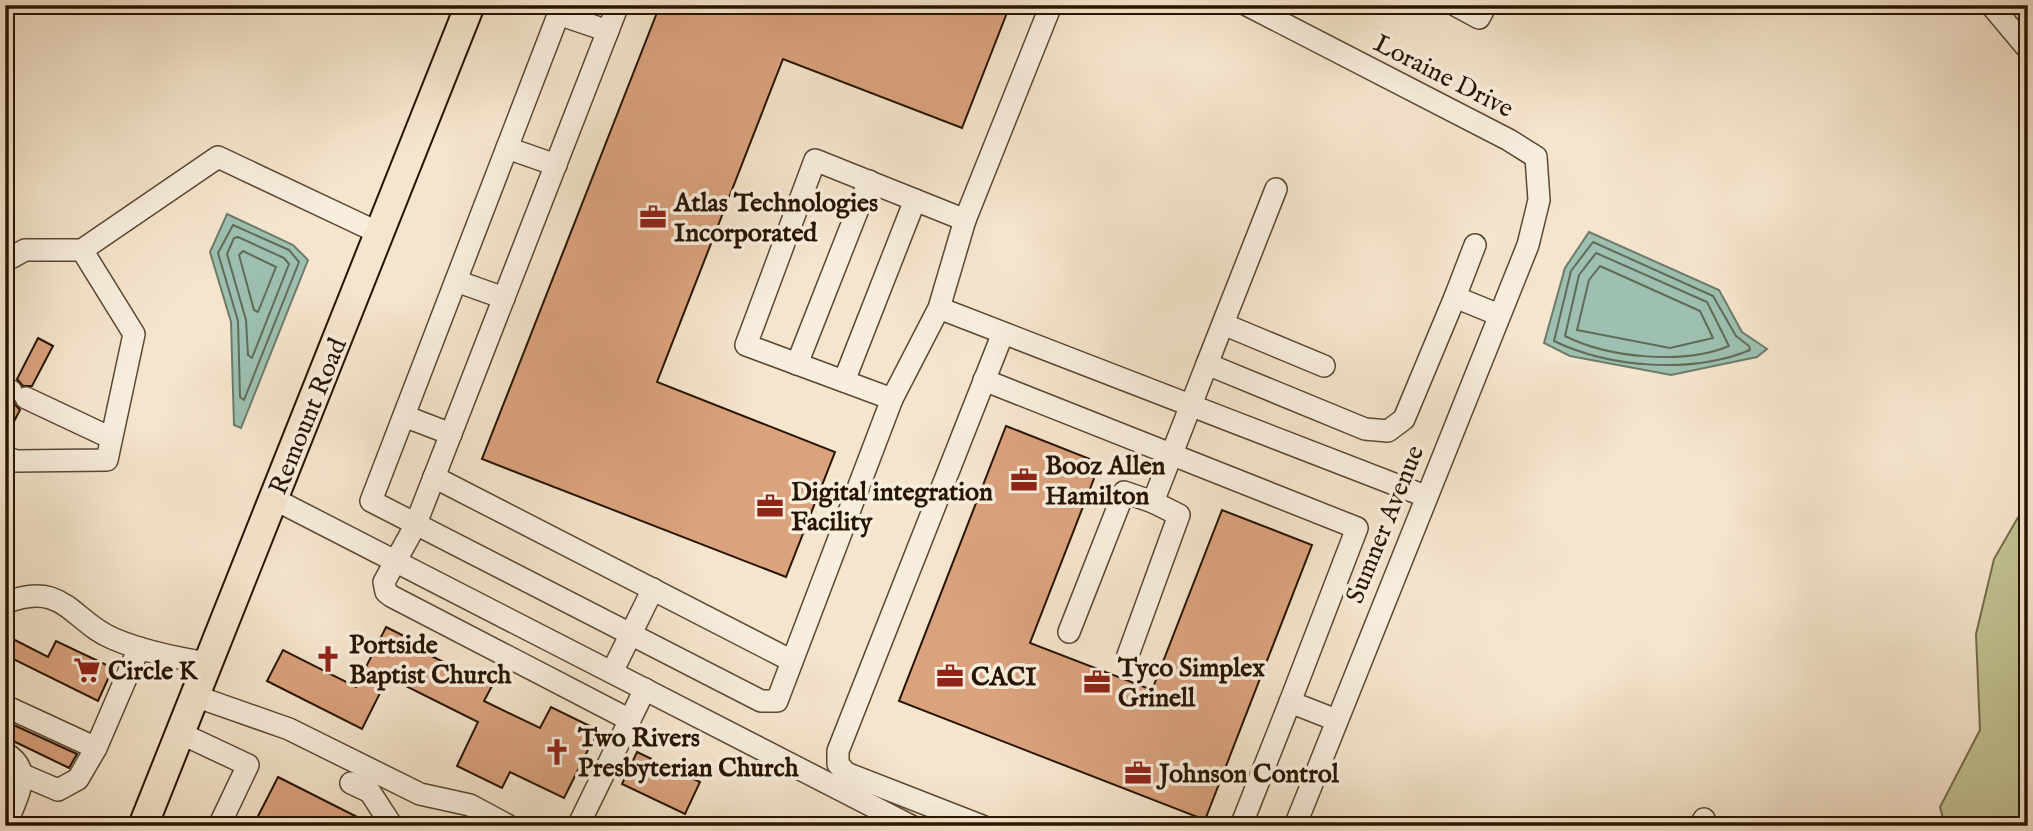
<svg xmlns="http://www.w3.org/2000/svg" width="2033" height="831" font-family="'IM FELL English',serif">
<rect width="100%" height="100%" fill="#f5e5cd"/>
<filter id="stains"><feTurbulence type="fractalNoise" baseFrequency=".00286" numOctaves="4"/><feColorMatrix values="0 0 0 0 .2 0 0 0 0 .09 0 0 0 0 .02 0 0 0 .5 -.17"/></filter>
<radialGradient id="worn" r=".72"><stop offset=".6" stop-color="#630" stop-opacity="0"/><stop offset="1" stop-color="#630" stop-opacity=".3"/></radialGradient>
<path fill="#c2c394" stroke="#746c4a" stroke-width="2" d="M2028,500V826H1945L1940,807L1980,730L1976,634L1994,559Z"/>
<g fill="#9dc0b1" stroke="#6e7b6a" stroke-width="2">
<path d="M227,214L293,245L308,260L241,428L234,425L231,322L210,252Z"/>
<path d="M1589,232L1719,290L1742,332L1767,349L1757,357L1671,375L1570,356L1544,343L1565,268Z"/>
</g>
<g fill="none" stroke-linecap="round" stroke-linejoin="round">
<g stroke="#626a58" stroke-width="2">
<path d="M233,225L289,250L299,262L244,400L240,397L238,321L218,253Z"/>
<path d="M238,237L284,258L289,264L252,358L248,355L246,320L227,254L234,238Z"/>
<path d="M1593,242L1713,296L1736,336L1749,346L1750,350C1692,374 1610,368 1554,341L1571,271Z"/>
<path d="M243,251L276,267L258,312L254,310L239,255Z"/>
<path d="M1596,253L1707,302L1729,346C1684,365 1609,358 1565,336L1579,275Z"/>
<path d="M1600,266L1700,311L1713,338L1670,348L1577,330L1589,280Z"/>
</g>
</g>
<g fill="#daa27d" stroke="#271400" stroke-width="2">
<path d="M660,5H1010L962,128L783,59L657,382L835,452L786,577L482,459Z"/>
<path d="M38,338L53,346L32,386H23L17,379Z"/>
<path d="M5,403H14L20,410L5,439Z"/>
<path d="M1006,426L1100,463L1030,643L1152,690L1222,510L1312,545L1205,820L899,701Z"/>
<path d="M386,627L408,638L405,643L492,686L484,701L540,728L551,707L598,730L564,798L510,772L502,788L457,766L478,722L388,677L362,729L267,681L283,650L356,687Z"/>
<path d="M5,635L48,657L56,641L113,668L98,701L5,655Z"/>
<path d="M5,721L77,754L69,768L5,737Z"/>
<path d="M637,752L700,782L685,814L622,784Z"/>
<path d="M278,777L375,826H253Z"/>
</g>
<g fill="none" stroke-linecap="round" stroke-linejoin="round">
<defs>
<g id="minor">
<path d="M562,5L371,501L761,701H777L892,399"/>
<path d="M618,5L415,526L384,582L386,592L391,596L630,720"/>
<path d="M1247,5L1509,140L1536,157L1539,200L1528,245L1295,826"/>
<path d="M1455,5L1479,18L1486,5"/>
<path d="M1991,5L2028,49"/>
<path d="M558,14L608,31"/>
<path d="M507,148L556,165"/>
<path d="M965,220L1051,5"/>
<path d="M1475,245L1455,297L1499,315"/>
<path d="M5,261L25,250H82L218,157L379,233"/>
<path d="M456,281L504,298"/>
<path d="M939,308L892,399L746,345L815,160L965,220L939,308L1425,496"/>
<path d="M1223,324L1324,366"/>
<path d="M797,364L869,181"/>
<path d="M1207,364L1276,189"/>
<path d="M984,380L1357,528L1290,702"/>
<path d="M844,381L915,200"/>
<path d="M5,388L11,391"/>
<path d="M26,398L111,438"/>
<path d="M404,416L451,434"/>
<path d="M5,456L15,461L107,460L134,334L82,250"/>
<path d="M434,477L792,661"/>
<path d="M274,499L911,826"/>
<path d="M5,603C64,579 72,622 114,639C145,652 176,658 208,663"/>
<path d="M1069,632L1124,492L1153,502L1207,364L1365,429L1388,431L1404,419L1455,297"/>
<path d="M1128,655L1179,515L1153,502"/>
<path d="M612,672L653,589"/>
<path d="M195,696L289,729L420,794L470,805L509,826"/>
<path d="M5,706L96,748L139,648"/>
<path d="M180,733L248,765L219,826"/>
<path d="M5,753C36,771 15,798 6,826"/>
<path d="M23,775L58,790L78,779L96,748"/>
<path d="M351,783L370,792L392,826"/>
<path d="M578,826L645,689"/>
<path d="M982,826L846,773L838,764V751L1003,333"/>
<path d="M1241,826L1290,702L1336,720"/>
<path d="M1700,826L1704,819"/>
</g>
<path id="major" d="M143,826L470,5"/>
</defs>
<use href="#minor" stroke="#5a4833" stroke-width="24"/>
<use href="#major" stroke="#271400" stroke-width="32"/>
<use href="#minor" stroke="#f8eede" stroke-width="21"/>
<use href="#major" stroke="#f5e5cd" stroke-width="28"/>
</g>
<defs>
<symbol id="office-bare" viewBox="-9 -9 18 18"><path d="M-6-3h4V-5.5h4V-3h4V5H-6ZM-1-4.5V-3h2v-1.5ZM-6 0V1H6V0Z" fill="#8f2418" stroke="#f8eede" stroke-width="2.5" paint-order="stroke"/></symbol>
<symbol id="church-bare" viewBox="-9 -9 18 18"><path d="M-1.2-6h2.4v3.5h3.3v2.4h-3.3V6h-2.4V-.1h-3.3v-2.4h3.3Z" fill="#8f2418" stroke="#f8eede" stroke-width="2.5" paint-order="stroke"/></symbol>
<symbol id="supermarket-bare" viewBox="-9 -9 18 18"><path d="M-6-5.5h2.5l.6 2H6L4.5 2H-2.5L-4.4-4H-6ZM-1.5 3.2a1.3 1.3 0 1 0 .1 0ZM3 3.2a1.3 1.3 0 1 0 .1 0Z" fill="#8f2418" stroke="#f8eede" stroke-width="2.5" paint-order="stroke"/></symbol>
</defs>
<g fill-rule="evenodd">
<use href="#office-bare" x="634" y="198" width="38" height="38"/>
<use href="#office-bare" x="1005" y="461" width="38" height="38"/>
<use href="#office-bare" x="751" y="487" width="38" height="38"/>
<use href="#church-bare" x="309" y="640" width="38" height="38"/>
<use href="#supermarket-bare" x="68" y="651" width="38" height="38"/>
<use href="#office-bare" x="931" y="657" width="38" height="38"/>
<use href="#office-bare" x="1078" y="663" width="38" height="38"/>
<use href="#church-bare" x="538" y="733" width="38" height="38"/>
<use href="#office-bare" x="1119" y="754" width="38" height="38"/>
</g>
<g text-anchor="middle" stroke-width="7" stroke-linejoin="round" paint-order="stroke">
<g font-size="26" fill="#271400" stroke="#f8eede">
<text transform="translate(1444 75) rotate(27)" y="9">Loraine Drive</text>
<text transform="translate(307 416) rotate(-68)" y="9">Remount Road</text>
<text transform="translate(1384 524) rotate(-68)" y="9">Sumner Avenue</text>
</g>
<g font-size="26" font-weight="bold" fill="#271400" stroke="#f8eede" text-anchor="start">
<text x="674" y="211">Atlas Technologies<tspan x="674" dy="30">Incorporated</tspan></text>
<text x="1045" y="474">Booz Allen<tspan x="1045" dy="30">Hamilton</tspan></text>
<text x="791" y="500">Digital integration<tspan x="791" dy="30">Facility</tspan></text>
<text x="349" y="653">Portside<tspan x="349" dy="30">Baptist Church</tspan></text>
<text x="1118" y="676">Tyco Simplex<tspan x="1118" dy="30">Grinell</tspan></text>
<text x="108" y="679">Circle K</text>
<text x="971" y="685">CACI</text>
<text x="578" y="746">Two Rivers<tspan x="578" dy="30">Presbyterian Church</tspan></text>
<text x="1159" y="782">Johnson Control</text>
</g>
</g>
<rect width="2033" height="831" fill="none" stroke="#f5e5cd" stroke-width="28"/>
<rect x="7" y="7" width="2019" height="817" fill="none" stroke="#271400" stroke-width="3.5"/>
<rect x="14" y="14" width="2005" height="803" fill="none" stroke="#271400" stroke-width="2"/>
<rect width="100%" height="100%" filter="url(#stains)"/>
<rect width="100%" height="100%" fill="url(#worn)"/>
</svg>
